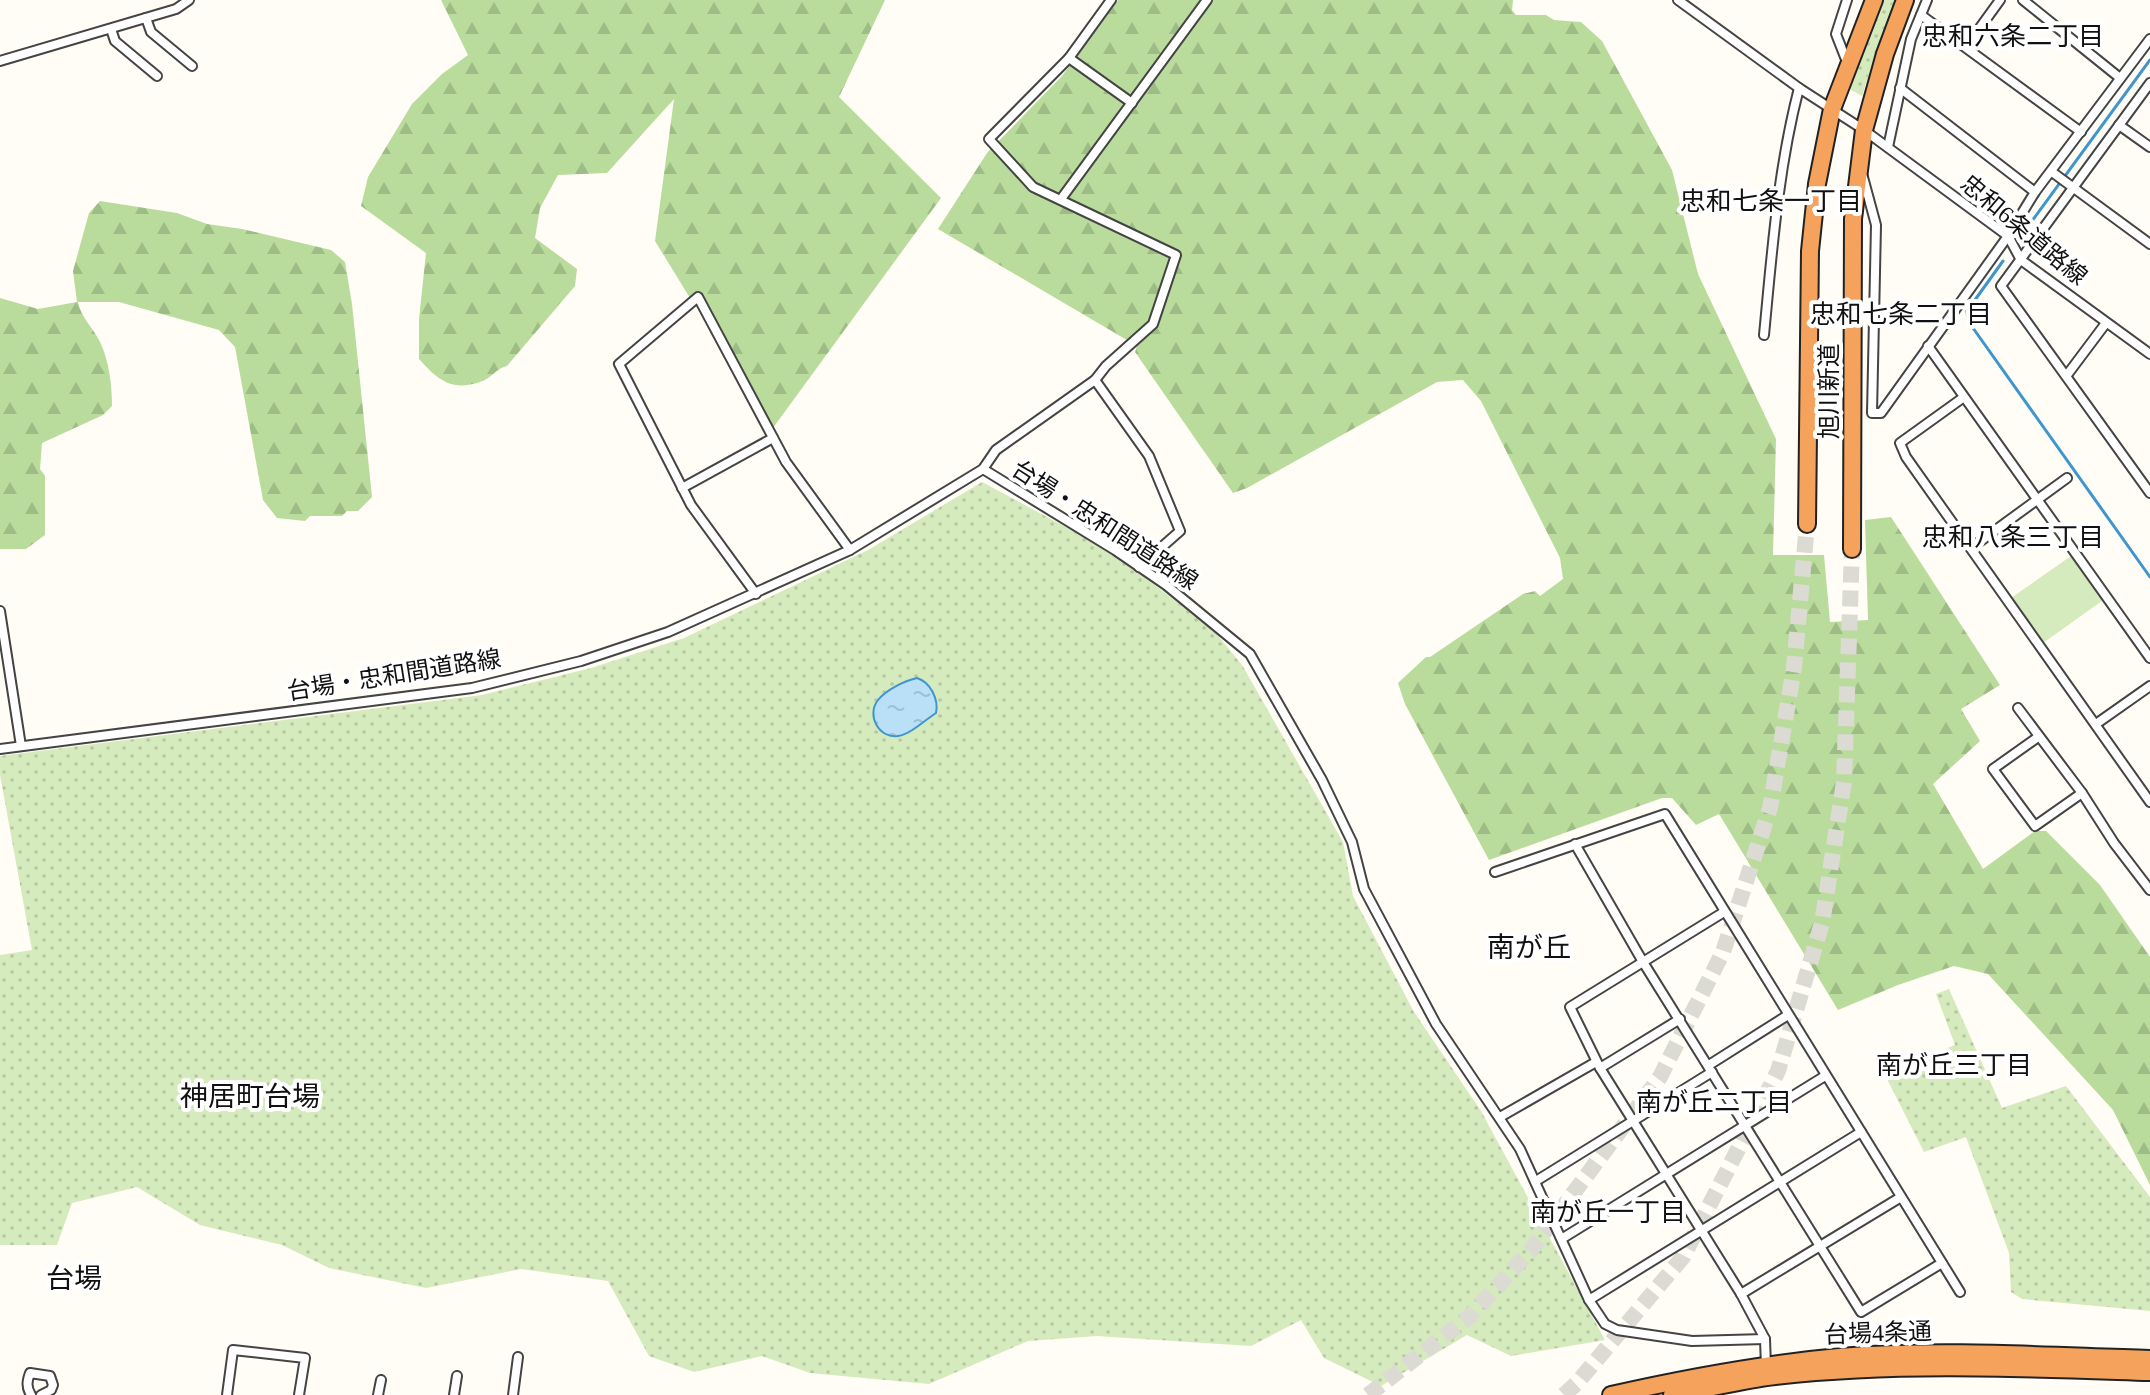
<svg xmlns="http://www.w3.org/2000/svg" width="2150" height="1395" font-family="'Times New Roman','Noto Sans JP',serif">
<defs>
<pattern id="grass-dots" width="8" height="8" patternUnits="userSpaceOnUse" patternTransform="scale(2)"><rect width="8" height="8" fill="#d5ebbd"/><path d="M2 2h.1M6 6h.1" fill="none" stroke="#b6c8a1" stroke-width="1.8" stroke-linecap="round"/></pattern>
<pattern id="forest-firs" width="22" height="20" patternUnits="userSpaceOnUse" patternTransform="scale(2)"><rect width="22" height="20" fill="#b9dc9c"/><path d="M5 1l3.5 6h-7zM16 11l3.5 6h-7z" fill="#9ebc85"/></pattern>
<pattern id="water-ripples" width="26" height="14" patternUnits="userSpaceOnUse" patternTransform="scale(2)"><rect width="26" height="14" fill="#b9e0f7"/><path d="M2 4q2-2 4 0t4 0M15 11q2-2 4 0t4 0" fill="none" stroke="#9ebfd3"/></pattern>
</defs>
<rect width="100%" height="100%" fill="#fffdf5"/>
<g fill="url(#grass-dots)">
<path d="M1880,0H1897L1875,54L1862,96L1848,88Z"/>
<path d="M982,482L1114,553L1215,632L1242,665L1343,842L1353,896L1414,1012L1481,1111L1605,1340L1511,1356L1467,1335L1381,1386L1324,1358L1301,1320L1251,1346L1097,1336L1028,1341L929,1384L810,1373L762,1356L694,1372L649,1356L608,1281L521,1269L426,1288L329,1268L282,1245L200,1225L137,1187L72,1203L57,1245H0V955L32,950L0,775V756L482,695L591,668L684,638L868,550Z"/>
<path d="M1949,989L2002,1108L2066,1086L2150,1197V1311L2022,1299L2011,1292L2009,1253L1966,1137L1924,1152L1884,1073L1955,1045L1936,994Z"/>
</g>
<g fill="url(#forest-firs)">
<path d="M441,0H885L839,97L941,198L770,432L698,297L690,298L655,241L674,99L607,173L558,175L540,208L535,238L577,269L575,286L507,366C496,368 491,379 480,382C451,392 437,379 419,359V319L426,253L361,206L368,177L412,104L442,74L468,55Z"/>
<path d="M1118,0H1513L1512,10L1516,15H1546L1554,20L1581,22L1602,41L1672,170L1698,274L1776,439L1773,555H1824L1830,622L1868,620L1865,520L1891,517L2000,685L1961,709L1980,741L1933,784L1983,869L2035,831H2046L2100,885L2150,957V1185L2113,1110L1988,974L1954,966L1898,985L1838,1010L1719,814L1696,825L1672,798H1662L1489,860L1405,704L1398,683L1426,657H1430L1523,594L1535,591L1540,596L1563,579L1560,558L1481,401L1463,380L1437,382L1247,488L1233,493L1135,352L1137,346L938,229L987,153L1062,76Z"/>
<path d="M100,201L177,213L207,224L242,229L331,250L345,262L352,304L372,497L358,511H347L342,516H310L305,521L277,518L263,500L235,347L219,330L119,302H78C81,318 93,327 100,342C109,361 112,384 112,406L103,415L42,443L40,469L45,476V535L26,549H0V298L38,309L77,302L73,271L89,213Z"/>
</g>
<path fill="#d5ebbd" d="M2071,556L2102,601L2043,643L2011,598Z"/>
<path fill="url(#water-ripples)" stroke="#3f96cf" stroke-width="2" d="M917,678C930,682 939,699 936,713C925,720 911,734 898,736C879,739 866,715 878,700C886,690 904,681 917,678Z"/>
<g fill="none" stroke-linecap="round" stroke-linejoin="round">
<g stroke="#3f96cf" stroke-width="3">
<path d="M2024,232L2150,60"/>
<path d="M2003,261L1967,311L1968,321L2150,577"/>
</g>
<g stroke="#dbdad3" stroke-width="16" stroke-dasharray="16 8" stroke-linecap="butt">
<path d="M1368,1395L1470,1316L1531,1250L1660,1077L1723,952L1770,808L1794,668L1807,524"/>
<path d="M1564,1395L1577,1383L1683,1257L1778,1071L1822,923L1844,782L1852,549"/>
</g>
<defs>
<g id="street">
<path d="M1678,0L1799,88L1864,130L2008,236L2021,260L2150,354"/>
<path d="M1847,0L1836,34L1847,62"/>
<path d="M2023,0L2120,78"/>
<path d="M1921,15L2081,132"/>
<path d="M146,18L151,32L192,66"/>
<path d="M111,29L115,41L157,76"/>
<path d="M1966,47L2000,0"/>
<path d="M1069,58L1132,103"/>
<path d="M0,61L176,9L189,0"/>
<path d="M2150,83L2001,286L2150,493"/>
<path d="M1900,88L2035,192"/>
<path d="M2119,125L2150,147"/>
<path d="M1888,147L1911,39L1927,0"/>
<path d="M2052,172L2150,244"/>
<path d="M1863,177L1876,225L1872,413H1881L2008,236L2035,192L2150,39"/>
<path d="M1061,199L1207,0"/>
<path d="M1764,335C1772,252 1778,169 1799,88"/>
<path d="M1928,346L2150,658"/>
<path d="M2067,375L2106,323"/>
<path d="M1095,380L1149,456L1180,531L1139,567"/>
<path d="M1964,397L1900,443L1906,457L2150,802"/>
<path d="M983,469L1115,550L1166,585L1250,654L1322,780L1352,842L1364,889L1436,1024L1520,1149L1589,1300L1605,1324L1617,1330L1692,1341L1765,1339"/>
<path d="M682,488L773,438"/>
<path d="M1971,548L2067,478"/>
<path d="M756,594L691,505L619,364L698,297L786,462L850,550"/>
<path d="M0,611L21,746"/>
<path d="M2018,708L2082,793L2114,843L2150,890"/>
<path d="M2096,724L2150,686"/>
<path d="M2038,737L1993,769L2035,826L2082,793"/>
<path d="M0,749L472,688L581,661L668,632L850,550L983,469L996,450L1095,380L1106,366L1153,324L1176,255L1033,187L989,139L1069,58L1111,0"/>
<path d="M1575,844L1643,962L1861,1312L1942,1263"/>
<path d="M1495,872L1665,814L1960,1292"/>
<path d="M1724,912L1570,1007L1600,1068L1741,1294L1765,1339L1766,1367"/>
<path d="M1709,1065L1788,1015"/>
<path d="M1600,1068L1680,1019"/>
<path d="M1500,1117L1596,1062"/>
<path d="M1536,1181L1712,1072"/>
<path d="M1563,1238L1825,1076"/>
<path d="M1741,1294L1901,1197"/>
<path d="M1589,1300L1861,1132"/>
<path d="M31,1395C26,1387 27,1381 30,1373L50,1376L53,1385L51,1390L41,1395"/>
<path d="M227,1395L233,1350L305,1358L299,1395"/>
<path d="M378,1395L381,1380"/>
<path d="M454,1395L457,1376"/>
<path d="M513,1395L518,1357"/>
</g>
<g id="highway">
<path d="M1807,524L1810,251L1817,184L1832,109L1874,0"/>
<path d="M1852,549L1853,219L1864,130L1885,54L1905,0"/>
<path d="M1611,1395C1686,1378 1762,1364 1839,1357C1942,1349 2047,1356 2150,1359"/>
<path d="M1672,1395C1706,1389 1741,1380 1775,1376C1899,1362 2026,1368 2150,1372"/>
</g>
</defs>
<use href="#street" stroke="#444" stroke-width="12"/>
<use href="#highway" stroke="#222" stroke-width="20"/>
<use href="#street" stroke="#fff" stroke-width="8"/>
<use href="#highway" stroke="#f5a25d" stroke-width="16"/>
</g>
<g text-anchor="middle" stroke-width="8" stroke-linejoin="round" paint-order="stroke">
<g font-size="24" fill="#111" stroke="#fff">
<text transform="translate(2024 230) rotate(40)" y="8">忠和6条道路線</text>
<text transform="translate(1829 391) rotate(-90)" y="8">旭川新道</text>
<text transform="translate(1105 525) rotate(33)" y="8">台場・忠和間道路線</text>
<text transform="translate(394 675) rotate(-9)" y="8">台場・忠和間道路線</text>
<text transform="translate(1878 1333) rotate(-2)" y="8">台場4条通</text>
</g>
<g font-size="26" fill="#111" stroke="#fff">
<text x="2013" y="45">忠和六条二丁目</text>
<text x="1771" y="210">忠和七条一丁目</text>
<text x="1901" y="323">忠和七条二丁目</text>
<text x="2013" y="546">忠和八条三丁目</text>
<text x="1954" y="1074">南が丘三丁目</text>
<text x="1714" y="1111">南が丘二丁目</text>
<text x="1608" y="1221">南が丘一丁目</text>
</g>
<g font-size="28" fill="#111" stroke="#fff">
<text x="1529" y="957">南が丘</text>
<text x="250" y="1106">神居町台場</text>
<text x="74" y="1288">台場</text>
</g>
</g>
</svg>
